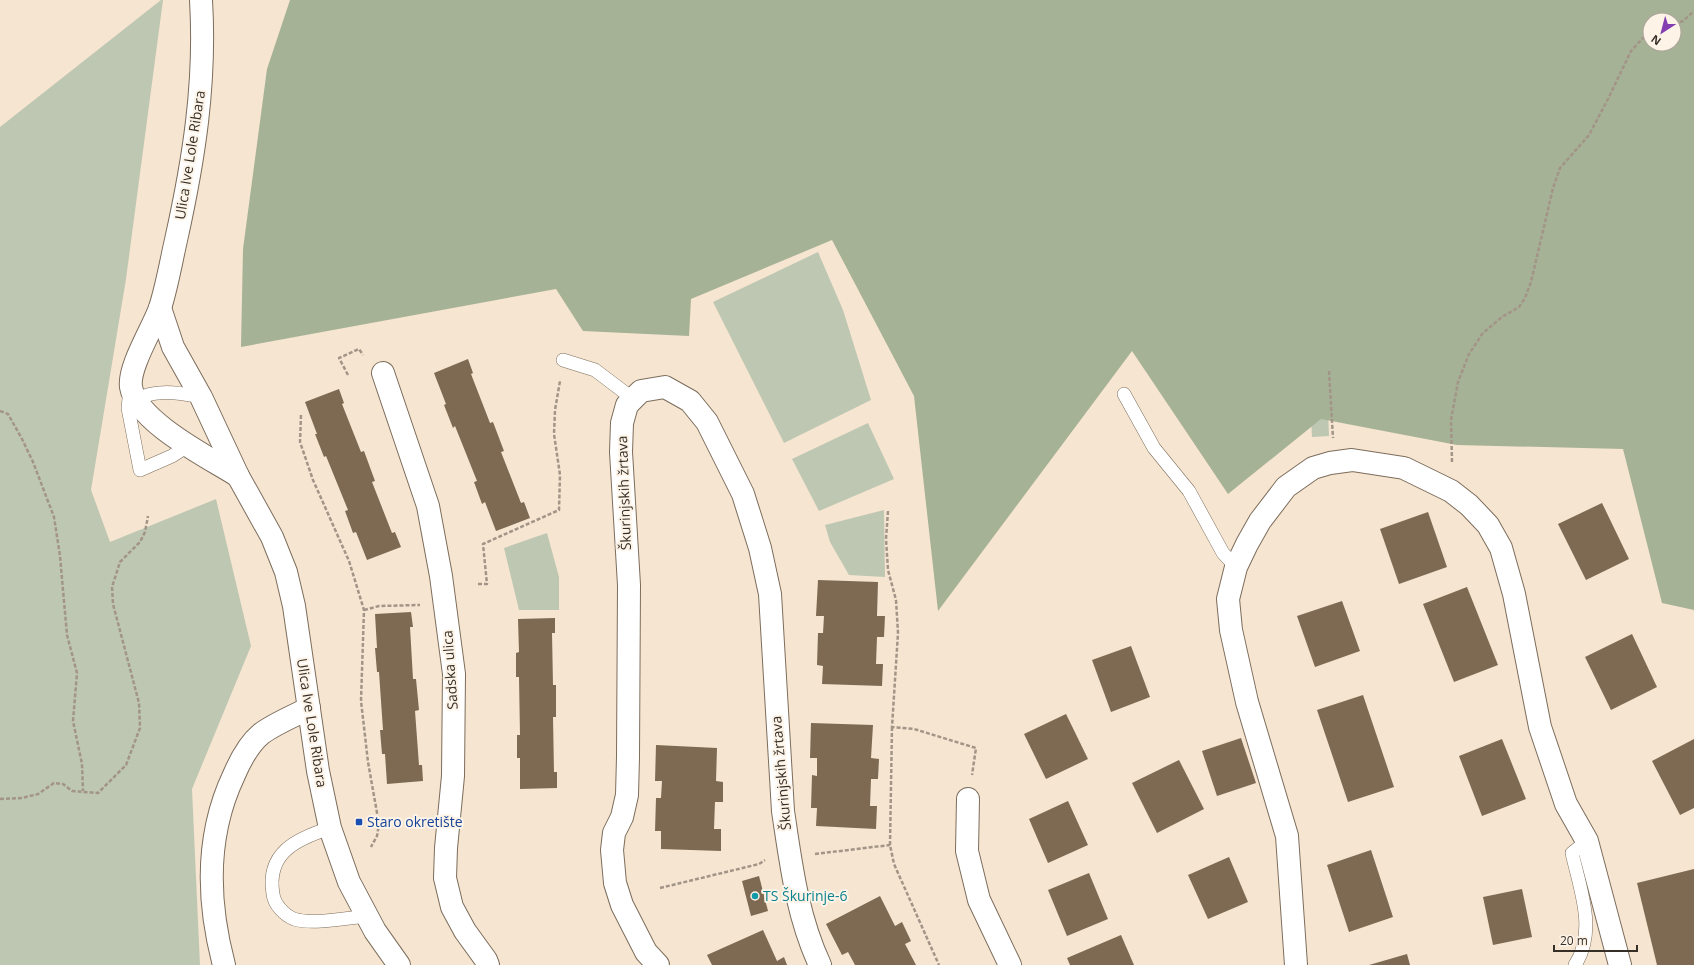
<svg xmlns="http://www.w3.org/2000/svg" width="1694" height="965" font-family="'Open Sans',sans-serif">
<rect width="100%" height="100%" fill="#f6e5d1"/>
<g fill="#bec7b2">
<path d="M161,0H163L126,279L91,490L110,542L216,499L251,646L192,789L200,965H0V127Z"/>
<path d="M818,252L843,310L871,400L784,443L713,302Z"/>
<path d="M1325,337L1329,436L1312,437L1307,338Z"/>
<path d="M868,423L894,479L819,511L792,459Z"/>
<path d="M884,510L885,577L849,575L830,542L825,525Z"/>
<path d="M547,533L559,577V610H519L504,548Z"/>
</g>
<path fill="#a6b295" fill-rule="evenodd" d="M290,0H1694V610L1662,603L1623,449L1457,445L1321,419L1228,494L1132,351L938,611L914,396L832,240L691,299L689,336L583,331L556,289L241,347L243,249L267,69ZM1650,20H1674V44H1650Z"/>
<g fill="#7e6a52">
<path d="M468,359L473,373L471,374L490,423L493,422L504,451L501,452L521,503L524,502L530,518L496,531L485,502L482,504L474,482L477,481L455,426L453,428L444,405L446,404L434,373Z"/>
<path d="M339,389L344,403L342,404L361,452L364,451L375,481L372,482L392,533L395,532L401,547L367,560L356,532L353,533L345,511L348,510L326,456L324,457L315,434H317L305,402Z"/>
<path d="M1602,503L1629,559L1586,580L1558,524Z"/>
<path d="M1428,512L1447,567L1399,584L1380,529Z"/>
<path d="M818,580L878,582L877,616H885L884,637H877L876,664H883L882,686L822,684L823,666L817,665L818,633H823L824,616H816Z"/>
<path d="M1467,587L1498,665L1454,682L1423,604Z"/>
<path d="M1342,601L1360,651L1315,667L1297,616Z"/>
<path d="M411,612L413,627H410L413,679H416L419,710L415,711L419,765H422L423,781L387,784L385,754H382L380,730H383L379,672H377L375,648H377L375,614Z"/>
<path d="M555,618V633H552L553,685H556V717H553L554,772H557V788L520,789V758H517V735H520L519,677H516V653L519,652L518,619Z"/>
<path d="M1632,634L1657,687L1611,710L1585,657Z"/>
<path d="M1131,646L1150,697L1111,712L1092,660Z"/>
<path d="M1363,695L1394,787L1348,802L1317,710Z"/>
<path d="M1066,714L1088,759L1046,779L1024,734Z"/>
<path d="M811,723L873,725L871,758L879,759L878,779H871L870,806H877L876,829L816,826L817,808H811L812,775L817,776V758H810Z"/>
<path d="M1241,738L1256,783L1217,796L1202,751Z"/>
<path d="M1502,739L1526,799L1482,816L1459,756Z"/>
<path d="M1694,739V808L1680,815L1652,761Z"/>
<path d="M656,745L717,748L716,781L723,782V802H715L714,829H721V851L661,849V831H655L656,798H661L662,781H655Z"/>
<path d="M1179,760L1204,809L1157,833L1132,783Z"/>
<path d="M1068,801L1088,845L1048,863L1029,819Z"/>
<path d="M1371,850L1393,917L1349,932L1327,865Z"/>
<path d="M1229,857L1248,902L1208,919L1188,875Z"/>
<path d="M1694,869V965H1657L1637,883Z"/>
<path d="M1089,873L1108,919L1067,936L1048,890Z"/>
<path d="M759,876L768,911L751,916L742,881Z"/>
<path d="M1522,889L1532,937L1493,945L1483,897Z"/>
<path d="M880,896L895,926L902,922L911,941L905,944L916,965H855L848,952L842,955L826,924Z"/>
<path d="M763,930L777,961L784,957L787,965H712L707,955Z"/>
<path d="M1121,935L1134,965H1070L1067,958Z"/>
<path d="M1407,954L1410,965H1369Z"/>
</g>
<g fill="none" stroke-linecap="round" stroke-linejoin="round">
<defs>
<g id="lane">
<path d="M563,360L595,370L632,398"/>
<path d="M130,390L128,408L140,470L172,456L189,445"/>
<path d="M1124,394L1154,448L1189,491L1223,553L1236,567"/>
<path d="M132,404C148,387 180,393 201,397"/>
<path d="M330,828C296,839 266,853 273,894C274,904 284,915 294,919C311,925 348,918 367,916"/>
<path d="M1575,965C1597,931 1580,889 1572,853L1587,841"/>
</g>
<g id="street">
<path d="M383,373L428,506L441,576L454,674L453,776L446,848L445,878L452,907L465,931L486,960L488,965"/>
<path d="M968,799L967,851L979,900L1010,965"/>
<path d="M224,965C207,901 205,836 234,775C240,761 249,744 261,734C274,724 294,716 309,708"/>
<path d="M658,965L646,952L622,905L615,883L612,850L614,833L622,817L627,795L628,757L629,585L621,452L622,423L627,405L641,391L665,387L690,401L707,422L743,494L760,548L770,594L783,811C791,864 797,916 820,965"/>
<path d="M1296,965L1287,836L1247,702L1231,630L1228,599L1236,567L1247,544L1260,521L1286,487L1313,468L1330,463L1352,460L1404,468L1451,491L1469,505L1488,525L1501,548L1514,594L1540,727L1566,804L1587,841L1620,965"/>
</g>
<g id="secondary">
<path d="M201,0C206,83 194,159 176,240C171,262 167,286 160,308C153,328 128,367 131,387C137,422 210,458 238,476"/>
<path d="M160,308L173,347L201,397L238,476L272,537L286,572L294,606L318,771L330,828L349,882L375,931L399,965"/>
</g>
</defs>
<use href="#lane" stroke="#7c6d5c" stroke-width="14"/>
<use href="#street" stroke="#7c6d5c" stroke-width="24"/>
<use href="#secondary" stroke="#7c6d5c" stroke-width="24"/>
<g stroke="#a29587" stroke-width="2.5" stroke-dasharray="4 2" stroke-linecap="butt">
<path d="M1674,24L1683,21L1694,11"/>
<path d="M1329,371L1333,438"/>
<path d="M348,375L339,358L359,349L363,355"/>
<path d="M0,411L8,414L22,439L33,462L54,517L60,556L67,635L77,673L73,721L82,764L83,791"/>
<path d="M301,415L300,442L313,480L349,561L364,610L361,701L368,762L379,824L377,836L371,847"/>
<path d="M1452,462L1451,420L1458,382L1469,354L1483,333L1502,317L1519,307L1525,298L1531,282L1553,188L1560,168L1589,135L1608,99L1631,51L1643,38L1650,35"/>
<path d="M888,511L886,539L888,570L896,600L898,633L892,727L914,729L976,748L972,775"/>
<path d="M478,584H487L483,544L559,510L560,475L554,434L555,410L560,381"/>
<path d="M364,610L379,606L420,605"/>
<path d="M892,727L890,845L894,864L939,965"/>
<path d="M0,799L22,798L38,794L54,783L63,784L72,791L98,793L126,765L140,728L139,703L113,604L112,587L120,562L140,542L145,532L148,516"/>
<path d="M815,854L890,845"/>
<path d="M660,888L759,864L765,860"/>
</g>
<use href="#lane" stroke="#fff" stroke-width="13"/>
<use href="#street" stroke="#fff" stroke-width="22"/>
<use href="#secondary" stroke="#fff" stroke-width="22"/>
</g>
<rect fill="#1a4fb4" stroke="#fdf3e7" stroke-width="1.5" x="355" y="818" width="8" height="8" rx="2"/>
<circle fill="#0f9aa8" stroke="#fdf3e7" stroke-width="1.5" cx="755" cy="896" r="4"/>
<g text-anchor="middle" stroke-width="4" stroke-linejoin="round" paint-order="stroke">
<g font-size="14" fill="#362f28" stroke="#fdf3e7">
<text transform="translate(190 155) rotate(-81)" y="5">Ulica Ive Lole Ribara</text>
<text transform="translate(624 493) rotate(-92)" y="5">Škurinjskih žrtava</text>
<text transform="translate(450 670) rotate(-94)" y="5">Sadska ulica</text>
<text transform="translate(312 723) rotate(81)" y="5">Ulica Ive Lole Ribara</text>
<text transform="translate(781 773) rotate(-95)" y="5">Škurinjskih žrtava</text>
</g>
<g font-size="14" fill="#164399" stroke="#fdf3e7" text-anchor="start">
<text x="367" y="827">Staro okretište</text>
</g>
<g font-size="14" fill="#0d838f" stroke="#fdf3e7" text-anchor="start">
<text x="763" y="901">TS Škurinje-6</text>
</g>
</g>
<g transform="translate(1662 32) rotate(216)"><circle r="19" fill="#fdf3e7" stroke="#ada59b"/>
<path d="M0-3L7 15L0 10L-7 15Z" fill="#833eb1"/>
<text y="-6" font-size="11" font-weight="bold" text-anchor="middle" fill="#362f28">N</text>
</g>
<path d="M1554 945v6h83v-6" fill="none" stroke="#362f28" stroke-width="2"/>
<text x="1560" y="945" font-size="12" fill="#362f28" stroke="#fdf3e7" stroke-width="3" paint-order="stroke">20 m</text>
</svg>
